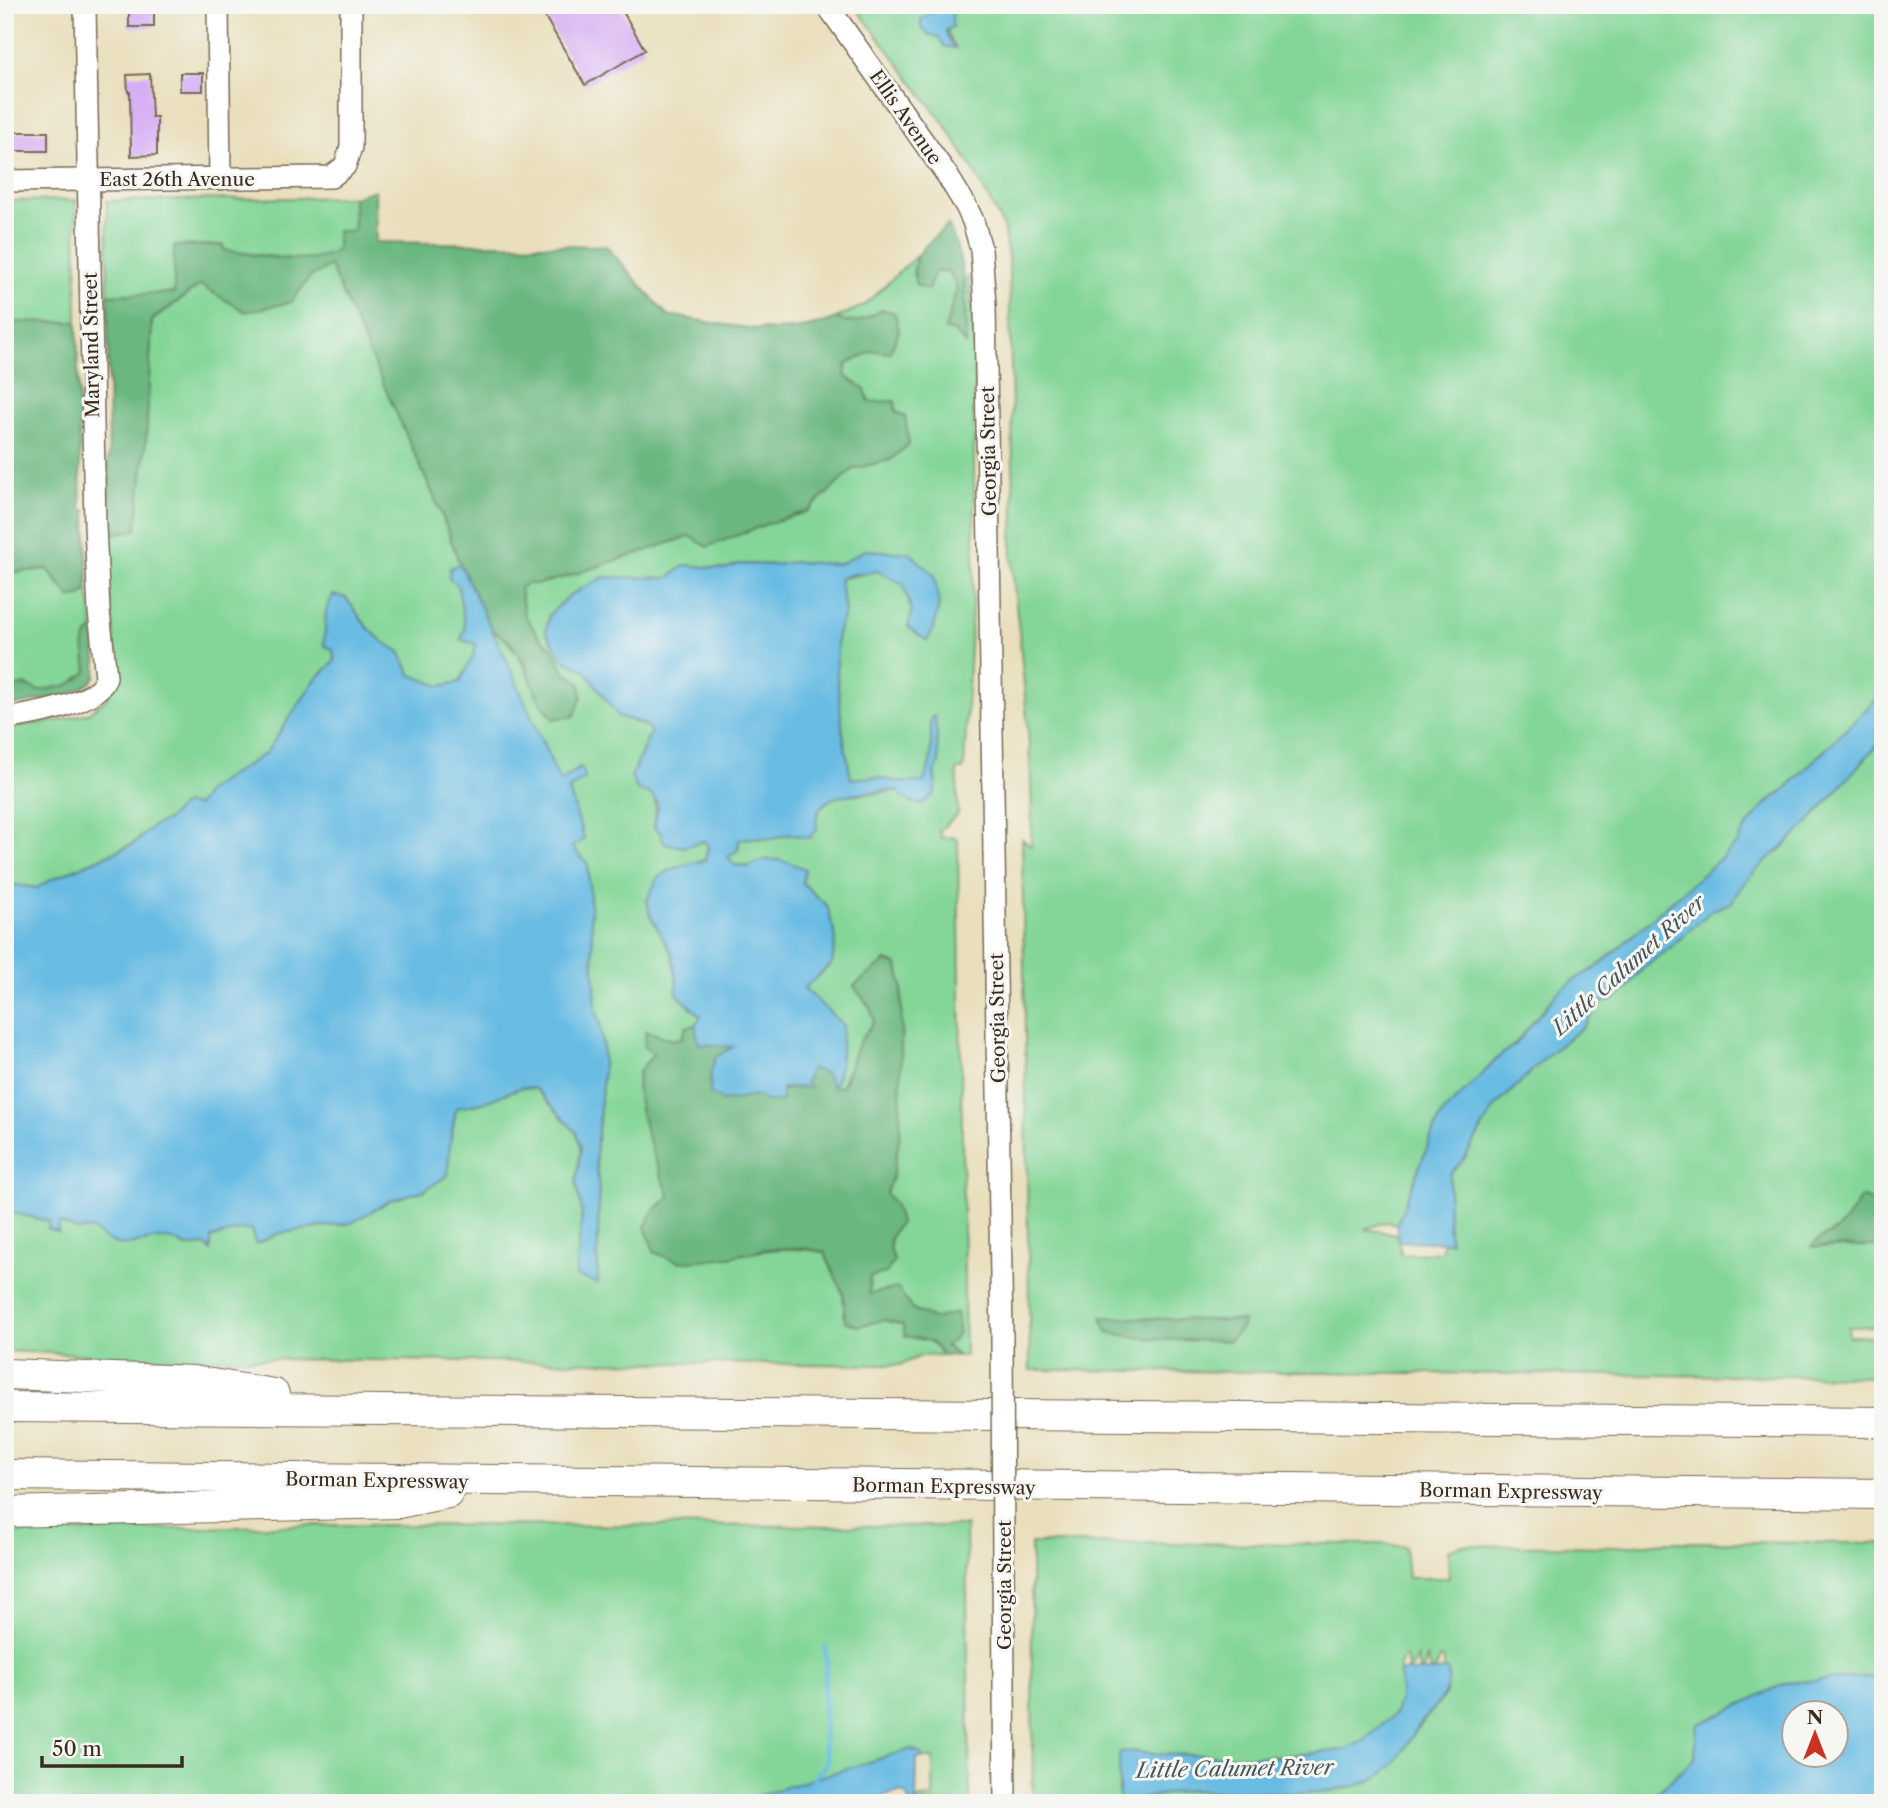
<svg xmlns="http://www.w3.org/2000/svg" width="1888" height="1808" font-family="'Libre Caslon Text',serif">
<rect width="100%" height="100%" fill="#f6f6f2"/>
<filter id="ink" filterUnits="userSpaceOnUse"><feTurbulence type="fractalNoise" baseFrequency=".0143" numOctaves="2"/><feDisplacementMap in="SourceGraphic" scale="14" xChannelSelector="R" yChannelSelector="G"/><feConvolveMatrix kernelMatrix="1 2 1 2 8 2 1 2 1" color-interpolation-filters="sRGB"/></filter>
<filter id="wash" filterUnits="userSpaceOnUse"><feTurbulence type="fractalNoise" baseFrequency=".00686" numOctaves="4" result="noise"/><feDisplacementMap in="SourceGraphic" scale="28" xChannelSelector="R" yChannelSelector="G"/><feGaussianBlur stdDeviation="1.57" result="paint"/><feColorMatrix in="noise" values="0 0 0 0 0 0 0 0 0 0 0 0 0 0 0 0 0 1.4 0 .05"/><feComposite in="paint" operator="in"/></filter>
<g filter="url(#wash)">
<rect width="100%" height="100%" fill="#e9dfbc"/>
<g fill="#84d698" stroke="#60805b" stroke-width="2" fill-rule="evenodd">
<path d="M854,5H921L923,9L933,11L930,15L928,34L939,37L956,47C944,33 947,26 953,10L962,5H1883V693L1779,795C1768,798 1741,832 1738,843L1596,968L1579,977L1556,994L1514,1045L1502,1054L1444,1112L1435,1128L1397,1224L1386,1222L1365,1229L1396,1234L1402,1255L1441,1252L1443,1242H1449L1448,1221L1450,1174L1464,1159L1494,1108L1549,1054L1585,1025L1598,1004L1613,999L1628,987L1644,967L1665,952L1712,910L1731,903C1742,882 1762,861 1782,849L1883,739V1206L1861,1197C1856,1205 1851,1215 1845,1223C1836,1233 1818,1236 1812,1247L1883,1246V1326L1848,1327L1849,1336H1883V1377L1030,1370L1022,839L1031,846C1034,778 1026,709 1020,641C1016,599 1008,558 1014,517L1009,264L1003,226L974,171L946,126Z"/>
<path d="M353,197L354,231C347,239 340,250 330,254C307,265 249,253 223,250V245L174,246L175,293L108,295L107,201Z"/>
<path d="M76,200L77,322H5V201Z"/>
<path d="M916,256L913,275L949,270L957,288L945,330L953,331L966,343L965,279L970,277L974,350V564L964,769L957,770L958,814L939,831L942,838L952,837L958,840L965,1356H958L946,1346L956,1314L933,1319L911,1308L869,1295L870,1276L889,1251L896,1208L886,1193L893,1175L902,987L898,965L886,961L854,986L870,1008L874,1021L858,1044L841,1087L833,1086C843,1069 840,1046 842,1025L804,988L832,963L827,907L802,882L805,869L734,865L728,856L738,850L739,839L749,838L771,839L790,834L810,838L815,817L821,805L838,795L879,793L936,784L934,773L939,763L935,717L931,718C930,741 935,761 923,782H898L875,777L851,779L843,734L837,677V634L845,610L839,579L878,571L904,584L912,612L908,627L927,640L939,604L934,575L910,553L865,550L840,564L794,562L775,565L739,564L725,569L685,565L668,578L604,577L570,595L549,615L563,659L585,670L618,716L647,727L651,732L631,777C655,797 659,796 654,827L660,832L664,843L683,847L705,841L709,846L705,860L675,868L647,900L650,915L672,954L677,981V994L701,1016L695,1025L686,1027L682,1038L673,1040L646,1031L654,1054L638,1073L656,1162L670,1197L654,1210L729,1257C763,1250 789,1246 824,1252L843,1293L845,1321L858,1326L884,1320L904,1325L905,1336L930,1341L943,1355L921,1356L900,1365H890L167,1358L5,1351V1217L15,1213L50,1222L58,1232V1223L78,1230L92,1229C102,1238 117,1247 132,1244C150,1241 169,1233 185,1247L205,1245L211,1250V1238L241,1230H251L256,1244L280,1233L351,1223L391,1200L425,1190L448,1175L450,1143L456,1108L482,1103L522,1087L536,1089L576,1132L581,1147L576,1183L582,1212L576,1275L598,1283C597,1254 598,1225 599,1196C599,1182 595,1167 596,1153C599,1106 610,1054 596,1008L588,864L572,847L584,839L569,790L585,778L580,767L560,782L491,629C519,647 526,668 538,698L580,683L565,673L552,648L539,637L524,614L519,588L526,584H539L572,575L690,536L767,524L808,511L853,469L890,460L864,389L845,376L847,364L872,351L890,352L882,309C867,319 853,327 836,318L865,305Z"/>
<path d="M331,265L440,510L460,564L450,568L458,584L466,629L476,644L473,656L460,682L440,686L411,675L400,652L382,641L367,627L346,598L333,650L335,661L315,680L266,753L208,790L197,806L184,804L166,821L153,826L134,843L52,879L37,888L16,885L5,889V728L58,721L88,713L106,699L115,683L117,665L109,592V534L136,529L146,441L152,321L200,285L246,312L291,302L310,277Z"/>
<path d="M48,569L59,586L88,589L94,630L85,645L87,673L69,685L38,691L26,685L5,689V573Z"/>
<path d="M313,1525L966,1526L970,1803H916L918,1799L933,1798V1758H923L922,1754L865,1764L734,1803H5V1533Z"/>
<path d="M1666,1542L1883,1543V1676L1786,1683L1695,1758L1646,1803H1576L1548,1800L1539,1803H1033L1031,1543L1384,1544L1405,1547L1408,1578H1449L1448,1550L1462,1545L1616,1547ZM1404,1657L1407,1660L1408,1670H1410L1417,1657L1419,1670H1423L1427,1657L1431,1670H1435L1439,1658H1442L1444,1670H1448L1446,1694L1421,1724L1390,1767L1369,1782L1342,1790L1251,1794L1192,1790L1158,1794L1138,1800L1134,1751L1152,1754L1277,1757L1344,1750L1364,1741L1395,1714L1400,1699V1666Z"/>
</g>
<g fill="#6bb780" stroke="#53704f" stroke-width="2">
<path d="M375,190L376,242L606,246L667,315C721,323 784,342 836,318C853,327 867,319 882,309L895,313L899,331L890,353L872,351L847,364L845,376L865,389L869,402L895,401L896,412L905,416L909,444L890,460L853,469L808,511L767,524L707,547L690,536L572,575L539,584H526L520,588L524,614L539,637L552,648L565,673L580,683L582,697L574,716L553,719L538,698L525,664L509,641L491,629L460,564L440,510L330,266L310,277L291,302L246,312L200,285L152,320L146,441L136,530L109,534L108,295L174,293V246L223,245L224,250C255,254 309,268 337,250V231H354L353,197Z"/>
<path d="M948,225C967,263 965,303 966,344L953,331L945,330L957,289L949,271L935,272L928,290L916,285C908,254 928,244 948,225Z"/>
<path d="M5,322H77L81,509L86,510L88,589L81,596L70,597L48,569L5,573Z"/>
<path d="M94,630C94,643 98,661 96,674C92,695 23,703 5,707V689L26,685L38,691L69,685L87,672L84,645L87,635Z"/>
<path d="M886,961L898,965L902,987L900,1133L893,1175L886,1193L896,1208L900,1223C889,1236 886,1246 894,1261L886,1273L870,1277L869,1294L898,1288L911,1308L933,1319L956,1313C960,1329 960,1337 946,1346L958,1356L943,1355L930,1341L905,1336L903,1325L884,1320L858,1326L845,1321L843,1293L824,1252L802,1248L767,1249L729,1257L680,1262L655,1253L645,1227L654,1210L670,1197C658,1168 633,1107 638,1076C639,1068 649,1060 654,1054L644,1047L646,1031L673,1040L682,1038L686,1027L695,1025L699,1044L734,1047L722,1101C752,1097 780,1088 809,1087L805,1083L811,1068L825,1073L833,1086L841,1087L845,1081L858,1044L874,1021L870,1008L854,986Z"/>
<path d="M1861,1197L1883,1206V1246L1811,1247C1816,1239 1823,1239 1831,1234C1845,1225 1852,1211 1861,1197Z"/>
<path d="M1101,1317L1243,1321L1242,1327L1229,1341C1189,1340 1146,1341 1107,1332Z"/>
</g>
<g fill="#67bbe3" stroke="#517280" stroke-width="2" fill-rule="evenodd">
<path d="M921,5H962C952,12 950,14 953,27L946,30L947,37L956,48L944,46L939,37L928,34L921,27V19L933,12L923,9Z"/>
<path d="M865,550L910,553L934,575L939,604L934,627L927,641L908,627L912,612L903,584L878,571L849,575L839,579L845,611L837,634V677L843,734L851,779L875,777L898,782H923C935,761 930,741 931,718L935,716L939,763L934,773L936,784L934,795L920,805L901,797L898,790C869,795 810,786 817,829L810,838L790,834L771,839L749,838L739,840L738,850L728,856L734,865L749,867C768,854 785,860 805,869L802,883L827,906L836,938L832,963L804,988L843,1025C840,1046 843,1069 833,1086L825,1073L811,1068L805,1083L810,1087L782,1088V1101H765L758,1096L723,1101L710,1093L711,1072L716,1057L733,1047L699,1044L695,1025L701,1016L677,994V981L672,954L650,915L647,900L658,877L675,868L705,860L708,846L705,841L683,847L664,843L660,832L654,828L658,805L651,794L638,791L631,777L651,732L645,724L618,716L585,670L563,659L546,632L549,615L570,595L604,577L668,578L685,565L725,569L739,564L775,565L794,562L840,564Z"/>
<path d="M460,564L507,661L560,782L581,767L585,778L569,790L584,839L572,847L588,864L596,1008C610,1054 599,1106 596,1153C595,1168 599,1182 599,1197C598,1226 597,1254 598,1283L576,1276L582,1212L576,1183L581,1147L576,1132L536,1089L522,1087L482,1103L456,1108L450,1143L448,1175L425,1190L391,1200L351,1223L280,1233L256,1244L251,1230H240L211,1238V1251L205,1245L185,1247C169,1233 150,1241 132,1244C117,1247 102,1238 92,1229L78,1230L59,1223L58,1232L48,1229L49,1221L15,1213L5,1217V889L16,885L37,888L52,879L134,844L153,826L166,821L184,804L197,806L208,790L266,753L315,680L335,661L333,650L324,645L326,611L333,595L346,598L367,627L382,641L400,652L411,675L440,686L460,682L473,656L476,644L461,640L465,629L458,585L449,579L450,568Z"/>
<path d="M1883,693V739C1855,768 1830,800 1802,829C1778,853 1747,872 1731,903L1712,910L1665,952L1644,967L1628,987L1613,999L1598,1004L1585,1025L1549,1054L1494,1108L1464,1159L1450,1174L1448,1221L1450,1242L1398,1241L1397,1224L1435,1128L1444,1112L1502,1054L1515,1045L1556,994L1579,977L1596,968L1738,843C1741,832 1768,798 1779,795Z"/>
<path d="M1408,1670L1411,1672L1448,1670C1452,1694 1434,1707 1420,1724C1410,1738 1402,1756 1390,1768C1349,1806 1245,1790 1192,1790C1167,1791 1144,1801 1119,1801V1754L1122,1751L1152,1754L1277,1757L1344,1750L1364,1741L1395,1714L1400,1699V1672Z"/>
<path d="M1883,1676V1803H1646L1695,1758L1697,1725L1786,1683ZM1794,1714H1836V1756H1794Z"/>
<path d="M911,1749L922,1754L923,1758H917L916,1803H909L907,1795L900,1792L852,1803H734Z"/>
</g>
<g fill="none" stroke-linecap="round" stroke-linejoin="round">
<path stroke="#67bbe3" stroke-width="5" d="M813,1782L816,1775L827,1763L824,1744V1684L827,1661L825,1647"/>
</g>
<g id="blocks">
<g fill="#d6adf4">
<rect x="129" y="5" width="25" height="22"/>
<path d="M538,5H619L645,50L585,85Z"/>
<rect x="180" y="73" width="23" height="18"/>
<path d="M150,74L152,117H157V155L131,156L130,92H128L127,75Z"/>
<rect x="8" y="132" width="40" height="19"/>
</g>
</g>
</g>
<g filter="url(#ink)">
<use href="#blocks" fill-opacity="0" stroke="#786955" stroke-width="2"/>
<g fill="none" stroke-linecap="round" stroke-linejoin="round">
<defs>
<g id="minor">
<path d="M218,5L220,179"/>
<path d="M827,5L947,175L966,206L973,221L981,249L985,305L1002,1337"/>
<path d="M5,181L331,177L345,166L351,147V5"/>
<path d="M5,719C30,715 100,704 106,677L99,611L95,526L85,5"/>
<path d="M1003,1563L1005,1803"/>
</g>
<g id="highway">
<path d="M5,1374L193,1381L274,1394"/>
<path d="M5,1407L1883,1422"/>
<path d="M5,1475L1883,1494"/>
<path d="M5,1512L398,1503L448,1493"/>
</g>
</defs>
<use href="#minor" stroke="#786955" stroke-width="24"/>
<use href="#highway" stroke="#786955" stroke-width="32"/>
<use href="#minor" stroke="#fff" stroke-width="21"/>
<use href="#highway" stroke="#fff" stroke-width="30"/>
<defs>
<path id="minor-bridge" d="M1002,1337L1003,1563"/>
</defs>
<use href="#minor-bridge" stroke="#786955" stroke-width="24" stroke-linecap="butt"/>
<use href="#minor-bridge" stroke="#fff" stroke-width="21"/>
</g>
</g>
<g text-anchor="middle" stroke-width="6" stroke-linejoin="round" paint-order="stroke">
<g font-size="19" fill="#3b2a1e" stroke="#f6f6f2">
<text transform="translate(906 117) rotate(55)" y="7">Ellis Avenue</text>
<text x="177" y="186">East 26th Avenue</text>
<text transform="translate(91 345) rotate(-91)" y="7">Maryland Street</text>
<text transform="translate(988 451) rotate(-91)" y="7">Georgia Street</text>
<text transform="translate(997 1018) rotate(-91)" y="7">Georgia Street</text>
<text transform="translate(377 1480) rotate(1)" y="7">Borman Expressway</text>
<text transform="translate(944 1486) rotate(1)" y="7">Borman Expressway</text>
<text transform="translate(1511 1491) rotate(1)" y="7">Borman Expressway</text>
<text transform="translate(1004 1585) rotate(-90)" y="7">Georgia Street</text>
</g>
<g font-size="21" font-style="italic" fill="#485659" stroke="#f6f6f2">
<text transform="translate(1629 965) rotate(-42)" y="7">Little Calumet River</text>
<text transform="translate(1235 1769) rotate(-1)" y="7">Little Calumet River</text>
</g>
</g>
<rect width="1888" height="1808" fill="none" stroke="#f6f6f2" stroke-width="28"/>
<g transform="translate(1815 1734)"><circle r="33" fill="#f6f6f2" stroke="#aba49d" stroke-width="2"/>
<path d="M0-5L12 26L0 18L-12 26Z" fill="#c8321e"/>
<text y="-10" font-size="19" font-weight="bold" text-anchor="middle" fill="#3b2a1e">N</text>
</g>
<path d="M42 1756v10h140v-10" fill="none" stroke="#3b2a1e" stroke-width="3.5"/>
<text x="52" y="1756" font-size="21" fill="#3b2a1e" stroke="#f6f6f2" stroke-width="5" paint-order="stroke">50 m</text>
</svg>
